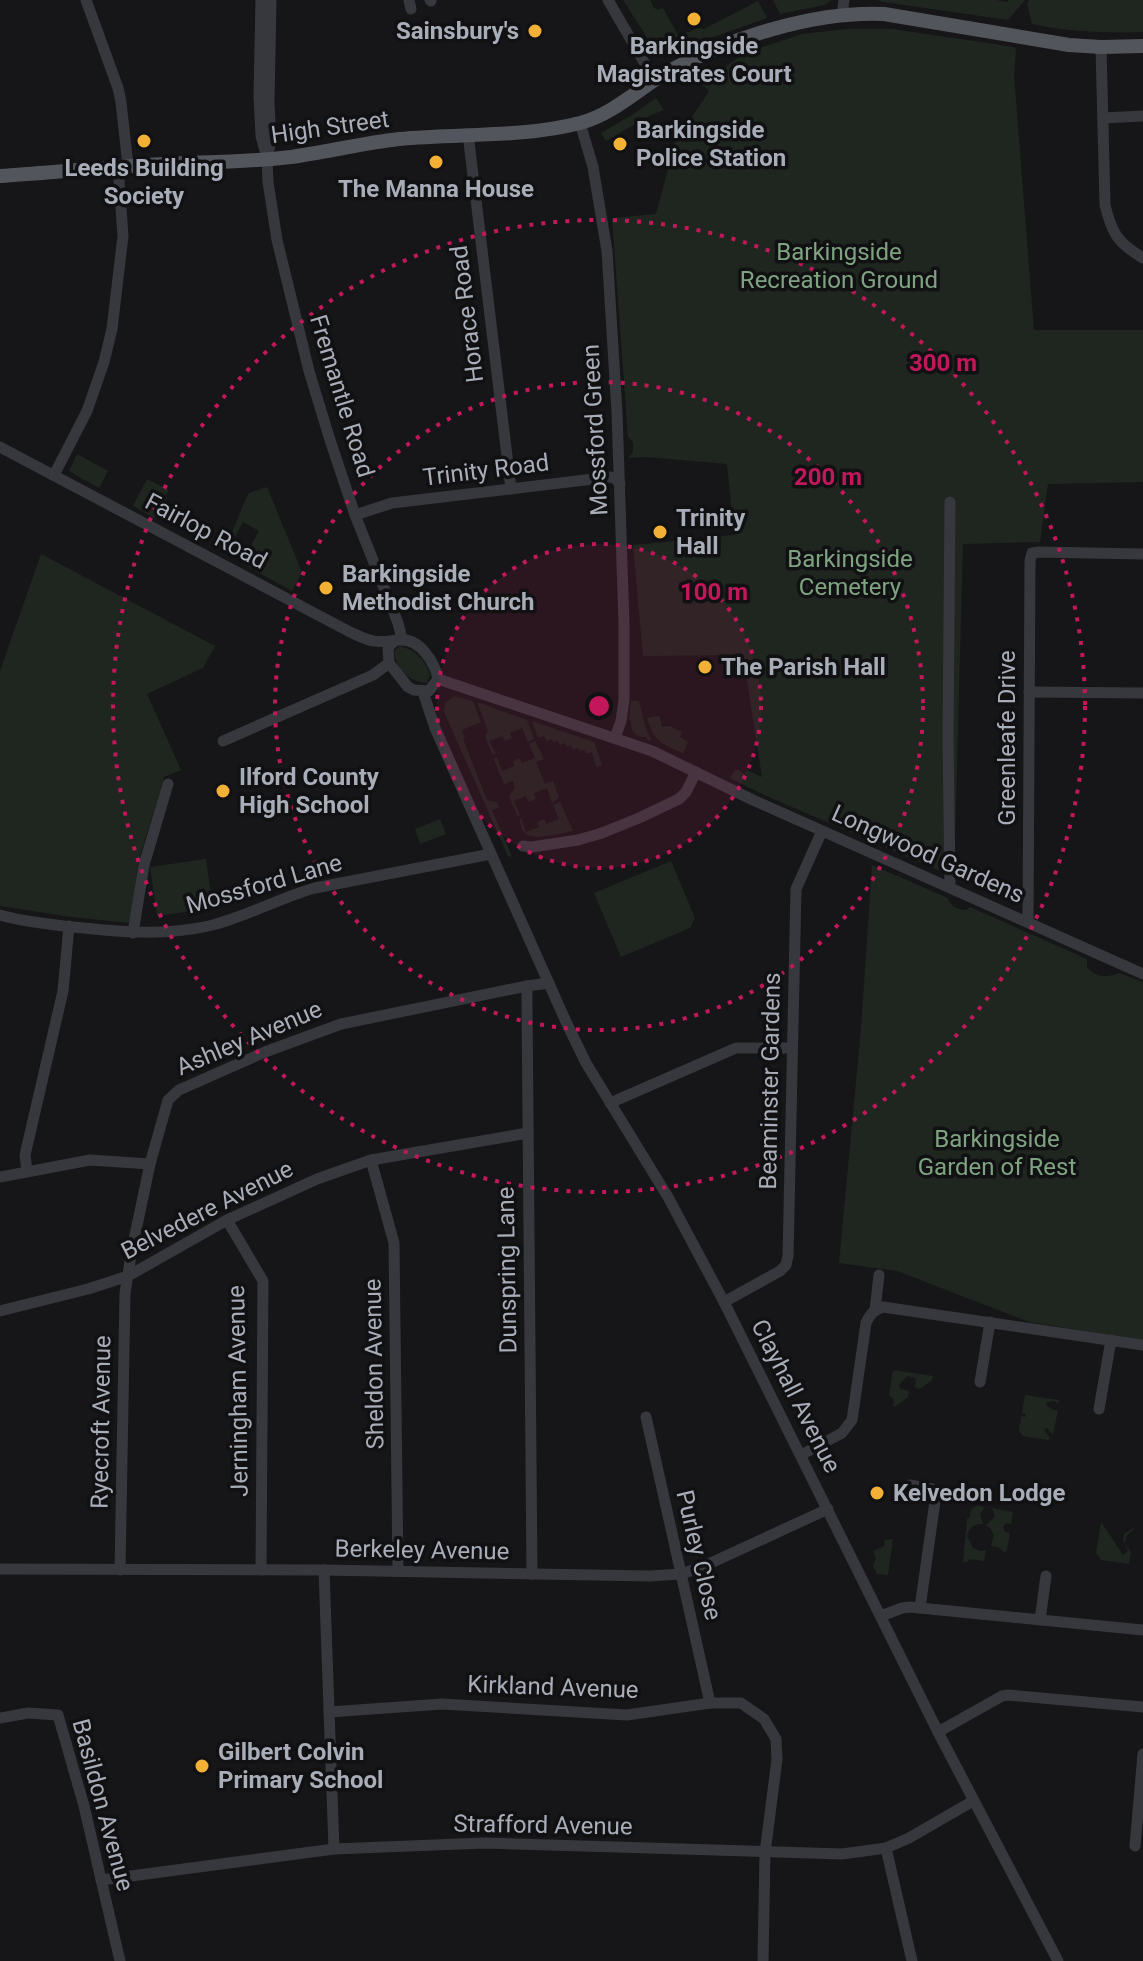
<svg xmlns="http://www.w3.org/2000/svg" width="1143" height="1961" font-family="Roboto,sans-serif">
<rect width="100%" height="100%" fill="#161618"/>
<g fill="#1e261f">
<path d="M623,0H650L654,8L658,10L663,8L678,35L670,52L653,47Z"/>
<path d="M773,0H832L824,5L780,14Z"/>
<path d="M877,0H996L1008,2V0H1025L1008,20L883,2Z"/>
<path d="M1029,0H1143V32C1105,33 1069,32 1032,24L1027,4Z"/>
<path d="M758,1L767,18L672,52L679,36L698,28L704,29Z"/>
<path d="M845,29H893L1014,47L1016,49L1014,75L1034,330H1143V482L1048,484L1040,542L963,544L954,877L764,795L730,778L736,769L745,774L747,770L762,777L743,655L643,656L633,545L734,535L727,464L646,457L628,458L633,452V442L628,437L612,218L656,214L675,143L709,91L693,76C703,71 710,66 718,73L739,57L738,55L802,34Z"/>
<path d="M656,98L664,110L649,116L606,141L601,133L632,115Z"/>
<path d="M77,454L108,471L99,488L69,471Z"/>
<path d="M147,479L169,490L166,495L167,499L156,519L133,506Z"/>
<path d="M267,487L302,572L292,591L241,563L259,531L243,522L233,540L230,536C238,521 241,507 249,493Z"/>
<path d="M41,554L215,646L203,668L147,694L181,770L164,777L138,863L130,923L71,917L0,906V671Z"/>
<path d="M400,646C415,650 426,660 430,675L427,683C409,682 396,669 394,651Z"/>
<path d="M454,696L473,701L481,722L462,730L465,738L463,739L487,800L496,802L500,807L492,810L512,857L508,856L445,714L444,710L446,702Z"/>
<path d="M631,701H639L646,729L652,741L647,740V737C638,738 630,733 631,721L629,720Z"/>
<path d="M477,702L527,720L534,739L528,742L522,728L510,733L512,738L505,741L502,736L489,741L496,754H492L485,736L488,731Z"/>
<path d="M658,716L660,718L662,727L670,726L682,732L680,737L688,742L683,753C661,744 655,742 647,718Z"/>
<path d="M532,721L594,742L602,765L596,767L592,752L587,754L584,750L580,751L578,748L573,750L571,745L567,747L565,743L560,745L558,741L553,742L551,739L547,741L544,736L538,738Z"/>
<path d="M535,741L544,759L536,762L545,784L553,781L559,798L552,803L547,788L534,793L536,799L529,802L526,796L514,801L520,815L518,816L517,815L509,796L515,788L513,781L504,784L494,759L497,757L502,771L514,766L513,761L520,758L522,763L535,758L529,744Z"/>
<path d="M560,802L573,831C562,833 531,842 524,832C521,829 520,822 520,819L521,818L526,832L539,827L537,822L544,819L546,824L559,819L553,805Z"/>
<path d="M440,819L446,834L420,844L415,829Z"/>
<path d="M206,859L213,908L157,916L150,867Z"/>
<path d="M671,861L695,918L690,928L621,957L594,893Z"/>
<path d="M872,865L948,898C950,907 957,909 966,910L970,907L1087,959V967C1097,978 1106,978 1119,973L1143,982V1340L1029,1322L897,1271L839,1263L861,1028Z"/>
<path d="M893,1370L933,1376L932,1380L920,1389L914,1387L916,1383L915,1378L907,1376L899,1385L900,1389L909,1391L908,1397L896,1406H893L894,1400L889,1395Z"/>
<path d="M1025,1395L1059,1400L1058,1404L1055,1401L1047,1402L1046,1405L1053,1410H1058L1053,1435L1047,1428L1044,1430L1050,1438L1048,1440L1023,1436L1019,1431L1021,1416L1025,1417L1026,1414L1022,1413Z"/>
<path d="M977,1506L985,1507L980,1514L983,1524C974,1524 969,1528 967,1536L973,1548L981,1551L986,1550L984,1561L969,1559L968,1562H963L967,1519L970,1517L971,1509Z"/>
<path d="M992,1508L1013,1512L1011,1524L1006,1523L1003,1527L1005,1532L1010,1533L1007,1550L1005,1553L998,1547L991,1546L994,1535L990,1528L986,1525L995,1517Z"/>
<path d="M1101,1522L1123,1555L1128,1551L1123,1540L1124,1534L1133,1528L1134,1529L1127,1535L1125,1544L1131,1552L1129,1564L1101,1560L1096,1553Z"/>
<path d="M893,1539L888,1575L877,1574L873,1566L876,1558L873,1551L884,1546L885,1540Z"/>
</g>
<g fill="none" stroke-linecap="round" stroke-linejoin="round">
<g stroke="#37383d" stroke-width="11">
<path d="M86,0L118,88L121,102L128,166"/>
<path d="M261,0L259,96L261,136L267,158L268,182L277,240L309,371L330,440L355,515L398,623L402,639"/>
<path d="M409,0L411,9"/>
<path d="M430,0L431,1"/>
<path d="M608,0L655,81"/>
<path d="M842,15L844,0"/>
<path d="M1101,47L1105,205C1112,234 1118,243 1143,258"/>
<path d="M1103,118L1143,116"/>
<path d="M580,123L593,167L607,251L617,412L624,624V700L621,721L615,738"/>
<path d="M468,134L511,489"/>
<path d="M267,158L271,141L269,103L271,0"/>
<path d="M0,447L350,632C357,635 365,640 374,641C383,643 391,640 400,640C420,638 435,663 438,679"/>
<path d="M54,475L87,411L104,362L112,329L123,236L118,167"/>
<path d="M355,515L392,503L610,477L615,478L620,484"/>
<path d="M394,641L388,648L389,663L408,687L414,690L429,691L438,679"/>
<path d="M438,679L652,751L753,800L1143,974"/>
<path d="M423,692L435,728L567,1024L586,1063L668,1197L724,1302L938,1732L1058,1961"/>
<path d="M1029,692L1143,693"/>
<path d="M223,741L373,675L389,663"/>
<path d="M523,846L532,847L578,840L602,833L639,818L679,799L686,792L696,772"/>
<path d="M950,887L948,739L950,502"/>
<path d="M0,915C24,922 48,924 73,927C120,932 163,936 209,926C246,917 279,898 315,888L491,854"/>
<path d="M1028,922L1030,561L1032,553L1039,552L1143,554"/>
<path d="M133,933L144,865L168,784"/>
<path d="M610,1103L736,1048H792"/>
<path d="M371,1160L394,1243L398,1571"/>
<path d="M27,1171L25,1155L63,991L69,926"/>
<path d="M0,1177L90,1160L150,1164"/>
<path d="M227,1220L263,1281L261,1570"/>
<path d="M724,1302L780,1271L786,1265L788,1256L796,889L822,831"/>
<path d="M875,1310L879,1275"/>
<path d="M0,1311L88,1289L128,1276L227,1220L317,1179L371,1160L528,1133"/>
<path d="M980,1382L990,1322"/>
<path d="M1099,1409L1111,1340"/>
<path d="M646,1417L710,1703"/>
<path d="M801,1455L842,1433L852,1420L866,1323C870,1314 874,1310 883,1307L1143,1345"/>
<path d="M910,1485L932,1489L936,1494L920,1608"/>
<path d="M0,1569L324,1570L650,1576L681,1574L702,1567L828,1509"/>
<path d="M120,1570L125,1293L132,1249L150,1164L168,1100L179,1090L265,1052L341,1024L527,986"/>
<path d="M324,1570L334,1849"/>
<path d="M532,1574L527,1004V986L549,983"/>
<path d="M881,1616L902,1608L910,1607L1143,1630"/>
<path d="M1040,1620L1046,1576"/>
<path d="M329,1712L442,1704L627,1715L710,1703H741L764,1719L776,1739L777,1759L765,1853L763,1961"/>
<path d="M0,1718L28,1713L58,1715L84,1806L120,1961"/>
<path d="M938,1732L1002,1696L1008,1695L1143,1707"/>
<path d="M1135,1846L1143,1754"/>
<path d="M886,1848L912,1961"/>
<path d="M101,1880L334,1849L484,1843L842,1854L886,1848L909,1838L973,1801"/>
</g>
<path stroke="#53555c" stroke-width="14" d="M0,176C55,172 109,167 164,164C206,162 249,162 291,157C327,152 363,143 399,139C459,133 522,138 580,123C614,114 639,88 669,71C730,38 814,11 884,14L1069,45L1101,47L1143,46"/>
</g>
<circle cx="599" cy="706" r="162" fill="#c2185b" fill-opacity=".12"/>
<g fill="none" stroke="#c2185b" stroke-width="4" stroke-dasharray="4 8">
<circle cx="599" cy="706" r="162"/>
<circle cx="599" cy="706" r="324"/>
<circle cx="599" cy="706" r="486"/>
</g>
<g fill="#f2b134" stroke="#111113" stroke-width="3">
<circle cx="694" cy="19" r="8"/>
<circle cx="535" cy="31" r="8"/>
<circle cx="144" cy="141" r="8"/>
<circle cx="620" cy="144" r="8"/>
<circle cx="436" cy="162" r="8"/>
<circle cx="660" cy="532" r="8"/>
<circle cx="326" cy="588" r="8"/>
<circle cx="705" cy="667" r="8"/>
<circle cx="223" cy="791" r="8"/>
<circle cx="877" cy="1493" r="8"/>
<circle cx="202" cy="1766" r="8"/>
</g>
<g text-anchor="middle" stroke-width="7" stroke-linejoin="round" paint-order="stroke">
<g font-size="24" font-weight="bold" fill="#a8adb8" stroke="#111113" text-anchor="start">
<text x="519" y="39" text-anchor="end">Sainsbury's</text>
<text x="694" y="54" text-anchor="middle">Barkingside<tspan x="694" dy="28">Magistrates Court</tspan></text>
<text x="636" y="138">Barkingside<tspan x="636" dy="28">Police Station</tspan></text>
<text x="144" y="176" text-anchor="middle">Leeds Building<tspan x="144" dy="28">Society</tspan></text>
<text x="436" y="197" text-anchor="middle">The Manna House</text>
<text x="676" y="526">Trinity<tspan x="676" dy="28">Hall</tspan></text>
<text x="342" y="582">Barkingside<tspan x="342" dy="28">Methodist Church</tspan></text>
<text x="721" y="675">The Parish Hall</text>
<text x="239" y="785">Ilford County<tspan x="239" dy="28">High School</tspan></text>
<text x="893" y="1501">Kelvedon Lodge</text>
<text x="218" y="1760">Gilbert Colvin<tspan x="218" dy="28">Primary School</tspan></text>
</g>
<g font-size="24" fill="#a8adb8" stroke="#111113">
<text transform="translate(330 127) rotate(-8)" y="8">High Street</text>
<text transform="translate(467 314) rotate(-97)" y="8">Horace Road</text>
<text transform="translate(342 396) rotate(73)" y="8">Fremantle Road</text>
<text transform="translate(595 430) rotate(-93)" y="8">Mossford Green</text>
<text transform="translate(486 470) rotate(-7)" y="8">Trinity Road</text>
<text transform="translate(206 531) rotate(28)" y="8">Fairlop Road</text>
<text transform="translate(1007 738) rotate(-90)" y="8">Greenleafe Drive</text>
<text transform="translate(928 854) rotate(24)" y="8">Longwood Gardens</text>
<text transform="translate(264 884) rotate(-16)" y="8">Mossford Lane</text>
<text transform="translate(249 1038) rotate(-23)" y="8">Ashley Avenue</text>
<text transform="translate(770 1081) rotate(-89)" y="8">Beaminster Gardens</text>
<text transform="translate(207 1210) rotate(-27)" y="8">Belvedere Avenue</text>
<text transform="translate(507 1270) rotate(-91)" y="8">Dunspring Lane</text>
<text transform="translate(374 1364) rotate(-91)" y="8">Sheldon Avenue</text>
<text transform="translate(238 1391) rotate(-91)" y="8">Jerningham Avenue</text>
<text transform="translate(796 1396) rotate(63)" y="8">Clayhall Avenue</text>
<text transform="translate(101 1422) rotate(-89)" y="8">Ryecroft Avenue</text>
<text transform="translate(422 1550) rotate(1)" y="8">Berkeley Avenue</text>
<text transform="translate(699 1555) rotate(77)" y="8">Purley Close</text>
<text transform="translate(553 1687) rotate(2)" y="8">Kirkland Avenue</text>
<text transform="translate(103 1805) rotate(75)" y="8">Basildon Avenue</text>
<text transform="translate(543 1825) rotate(1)" y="8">Strafford Avenue</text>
</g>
<g font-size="24" fill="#7fa381" stroke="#111113">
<text x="839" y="260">Barkingside<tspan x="839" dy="28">Recreation Ground</tspan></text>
<text x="850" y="567">Barkingside<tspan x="850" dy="28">Cemetery</tspan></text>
<text x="997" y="1147">Barkingside<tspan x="997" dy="28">Garden of Rest</tspan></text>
</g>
</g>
<circle cx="599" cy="706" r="12" fill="#c2185b" stroke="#111113" stroke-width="4"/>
<g font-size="24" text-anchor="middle" font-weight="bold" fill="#c2185b" stroke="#111113" stroke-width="7" stroke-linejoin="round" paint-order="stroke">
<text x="943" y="371">300 m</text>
<text x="828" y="485">200 m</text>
<text x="714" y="600">100 m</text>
</g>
</svg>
